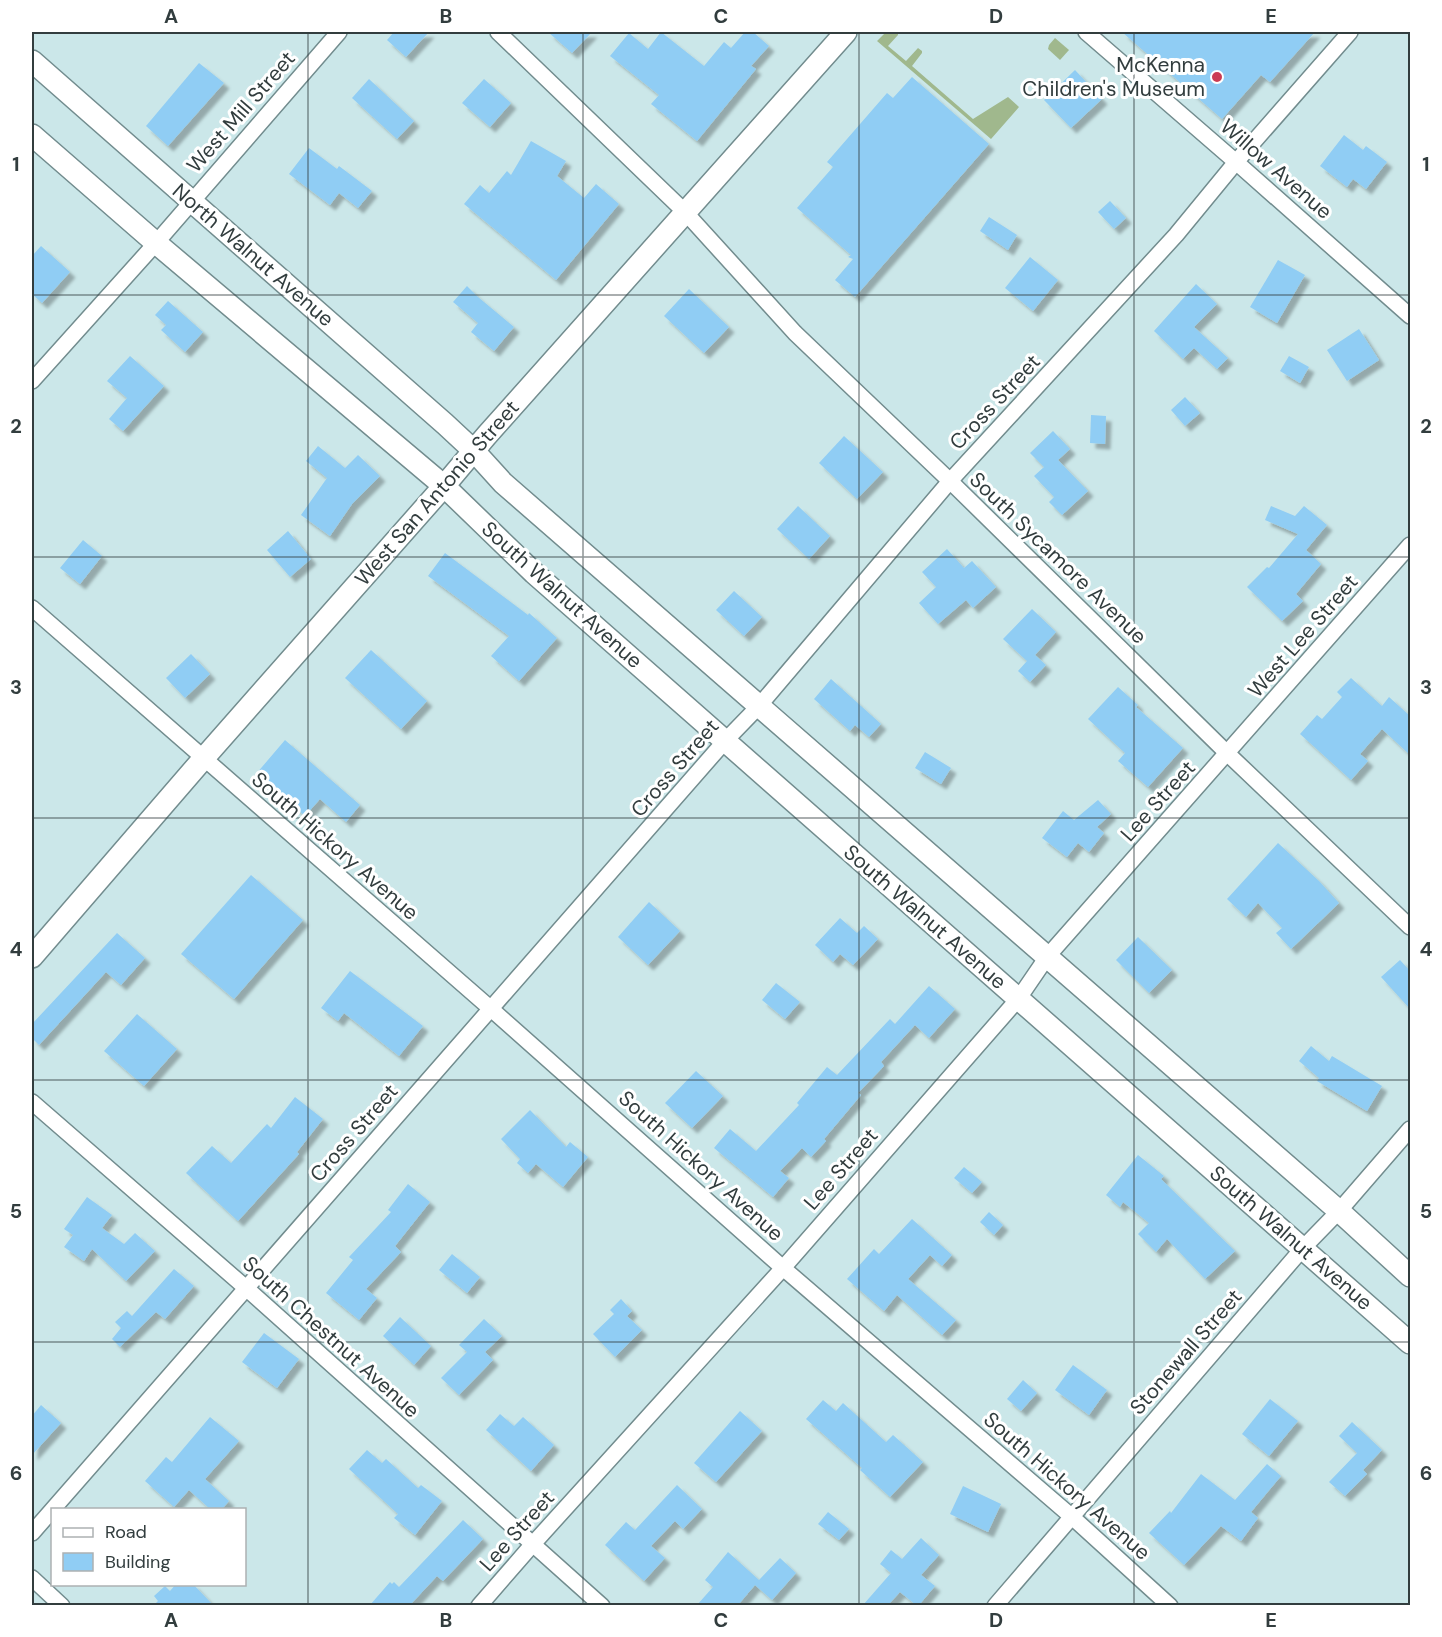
<svg xmlns="http://www.w3.org/2000/svg" width="1442" height="1637" font-family="'DM Sans',sans-serif">
<defs>
<filter id="shadow"><feDropShadow dx="5.5" dy="5.5" stdDeviation="1.5" flood-color="#0004"/></filter>
</defs>
<rect width="100%" height="100%" fill="#cbe7e9"/>
<g fill="#a0b88d">
<path d="M886,32H898V35L888,46L906,61L918,48L922,51V53L912,66L973,119L1008,97L1019,107L991,139L877,41Z"/>
<path d="M1055,38L1069,50L1060,60L1048,49L1049,45Z"/>
</g>
<g fill="#90cdf4" filter="url(#shadow)">
<path d="M394,32H429L406,57L387,40Z"/>
<path d="M548,32H592L572,53Z"/>
<path d="M661,32L704,66L724,42L731,48L745,32H753L769,46L751,66L756,69L697,141L651,104L659,95L610,56L629,33L648,49Z"/>
<path d="M1122,32H1315L1270,82L1261,75L1222,119Z"/>
<path d="M199,63L224,83L168,146L146,126Z"/>
<path d="M1075,70L1102,99L1071,128L1044,100Z"/>
<path d="M912,77L989,144L855,297L835,280L853,259L848,257L851,255L797,208L833,167L827,162L887,93L893,98Z"/>
<path d="M369,79L414,121L397,139L352,98Z"/>
<path d="M484,79L511,103L490,127L462,103Z"/>
<path d="M1344,135L1363,150L1366,146L1387,162L1366,189L1353,179L1347,187L1320,166Z"/>
<path d="M531,141L566,161L557,176L584,198L596,184L619,204L556,280L464,204L480,185L489,193L507,171L511,175Z"/>
<path d="M309,148L337,169L339,166L372,191L358,208L339,193L330,205L289,174Z"/>
<path d="M1110,201L1126,218L1114,229L1098,212Z"/>
<path d="M989,217L1017,235L1008,250L980,231Z"/>
<path d="M41,246L70,272L42,303L32,294V256Z"/>
<path d="M1030,257L1058,280L1033,311L1005,288Z"/>
<path d="M1278,260L1305,275L1277,323L1250,307Z"/>
<path d="M1196,284L1217,304L1194,327L1228,358L1217,369L1194,348L1183,359L1154,331Z"/>
<path d="M467,286L478,297L514,327L494,351L471,332L478,323L453,302Z"/>
<path d="M689,289L729,327L704,353L664,316Z"/>
<path d="M168,301L203,332L185,352L161,330L166,325L155,315Z"/>
<path d="M1359,329L1379,360L1347,381L1327,350Z"/>
<path d="M130,356L164,386L123,431L109,419L127,398L107,381Z"/>
<path d="M1289,356L1309,367L1300,383L1280,371Z"/>
<path d="M1185,397L1200,413L1185,426L1171,410Z"/>
<path d="M1091,415L1106,416L1105,444L1090,443Z"/>
<path d="M1053,431L1070,449L1058,460L1088,491L1062,515L1049,502L1054,497L1034,476L1044,467L1030,453Z"/>
<path d="M844,436L883,472L857,499L819,463Z"/>
<path d="M318,446L345,468L358,455L380,476L352,504L330,536L301,515L327,478L306,461Z"/>
<path d="M798,506L830,536L809,559L777,529Z"/>
<path d="M1271,506L1295,516L1304,506L1327,525L1306,550L1321,564L1296,594L1303,601L1282,621L1247,587L1267,567L1269,568L1298,534L1265,520Z"/>
<path d="M288,531L311,559L290,577L267,550Z"/>
<path d="M83,540L102,556L80,584L60,568Z"/>
<path d="M947,549L964,568L972,561L996,587L973,608L966,600L938,624L919,603L936,587L922,572Z"/>
<path d="M445,553L528,615L529,613L557,638L519,681L491,656L509,636L428,576Z"/>
<path d="M734,591L762,617L744,636L716,610Z"/>
<path d="M1032,609L1056,632L1035,655L1046,665L1030,682L1018,671L1027,661L1003,639Z"/>
<path d="M371,650L427,701L401,729L345,678Z"/>
<path d="M191,654L210,674L185,698L166,678Z"/>
<path d="M1351,678L1382,706L1389,697L1410,716V755L1382,729L1360,754L1368,761L1351,780L1300,734L1317,715L1322,719L1342,697L1337,692Z"/>
<path d="M831,679L881,724L869,737L855,725L850,731L814,699Z"/>
<path d="M1118,687L1138,705L1136,707L1183,748L1148,787L1118,761L1125,753L1088,719Z"/>
<path d="M285,740L360,805L346,822L320,799L305,816L256,774Z"/>
<path d="M925,752L951,768L941,784L915,768Z"/>
<path d="M1098,800L1111,814L1097,827L1104,833L1089,852L1078,843L1067,857L1042,838L1063,811L1074,820Z"/>
<path d="M1278,843L1319,881L1339,903L1291,949L1276,933L1282,928L1258,903L1246,917L1227,899Z"/>
<path d="M251,875L303,920L234,999L181,954Z"/>
<path d="M649,902L680,931L648,965L618,937Z"/>
<path d="M840,918L857,933L864,926L878,939L853,965L840,954L833,962L815,945Z"/>
<path d="M117,933L145,958L121,985L106,972L39,1045L32,1038V1024Z"/>
<path d="M1138,937L1172,970L1149,993L1116,960Z"/>
<path d="M1400,960L1410,971V1009L1381,977Z"/>
<path d="M350,971L423,1026L399,1056L344,1013L338,1021L321,1008Z"/>
<path d="M776,983L800,1002L785,1019L762,1000Z"/>
<path d="M929,986L955,1009L929,1038L915,1025L881,1062L884,1066L858,1093L861,1095L824,1139L826,1141L811,1157L802,1148L780,1171L789,1178L773,1197L714,1148L730,1129L756,1151L799,1105L797,1103L827,1067L837,1075L890,1019L895,1024Z"/>
<path d="M137,1014L177,1049L144,1086L104,1051Z"/>
<path d="M1311,1046L1329,1061L1332,1056L1382,1086L1367,1111L1317,1081L1319,1078L1299,1061Z"/>
<path d="M696,1071L723,1096L692,1128L665,1103Z"/>
<path d="M295,1097L323,1119L297,1152L299,1154L238,1221L186,1173L212,1146L231,1163L267,1124L271,1128Z"/>
<path d="M530,1110L566,1147L570,1142L588,1157L563,1187L536,1164L528,1173L517,1163L520,1159L501,1139Z"/>
<path d="M1138,1155L1164,1176L1161,1179L1235,1251L1205,1279L1167,1239L1156,1252L1138,1234L1149,1223L1123,1202L1120,1207L1106,1195Z"/>
<path d="M964,1167L982,1182L972,1193L954,1178Z"/>
<path d="M408,1184L430,1202L395,1246L401,1252L366,1289L377,1298L359,1320L326,1293L353,1260L349,1257L391,1212L388,1210Z"/>
<path d="M87,1197L112,1215L102,1228L124,1244L135,1233L155,1251L126,1281L92,1249L84,1261L64,1247L73,1235L64,1229Z"/>
<path d="M989,1212L1003,1225L994,1235L980,1222Z"/>
<path d="M912,1219L952,1255L942,1266L930,1255L908,1279L956,1320L942,1335L897,1295L884,1311L847,1279L874,1249L879,1254Z"/>
<path d="M452,1254L480,1277L467,1293L439,1270Z"/>
<path d="M174,1269L194,1286L165,1319L156,1312L120,1347L112,1339L121,1328L115,1322L127,1311L132,1316Z"/>
<path d="M621,1299L632,1311L627,1316L642,1330L615,1357L593,1334L614,1314L610,1310Z"/>
<path d="M400,1317L431,1346L414,1365L383,1336Z"/>
<path d="M484,1319L502,1336L485,1352L493,1360L459,1395L441,1378L467,1352L459,1345Z"/>
<path d="M264,1333L299,1359L277,1388L242,1362Z"/>
<path d="M1073,1365L1107,1390L1089,1415L1055,1390Z"/>
<path d="M1023,1380L1037,1393L1021,1411L1007,1399Z"/>
<path d="M1270,1399L1298,1421L1269,1456L1242,1434Z"/>
<path d="M823,1400L836,1411L843,1403L886,1442L893,1435L923,1462L890,1497L860,1470L862,1468L806,1419Z"/>
<path d="M41,1405L61,1423L32,1455V1416Z"/>
<path d="M740,1411L762,1431L716,1482L694,1463Z"/>
<path d="M500,1414L514,1426L523,1417L554,1445L531,1471L486,1430Z"/>
<path d="M210,1417L239,1441L205,1479L229,1501L222,1509H210L189,1490L174,1507L145,1481L166,1457L172,1462Z"/>
<path d="M1352,1422L1382,1450L1363,1470L1367,1474L1345,1496L1329,1482L1357,1453L1339,1436Z"/>
<path d="M367,1450L382,1463L386,1459L418,1488L421,1485L442,1501L415,1535L394,1518L398,1514L349,1469Z"/>
<path d="M1267,1464L1281,1476L1251,1512L1258,1518L1241,1541L1221,1526L1184,1565L1149,1533L1170,1511L1171,1513L1201,1474L1235,1500Z"/>
<path d="M677,1485L702,1509L683,1529L675,1521L651,1546L665,1558L644,1581L605,1545L626,1522L635,1530Z"/>
<path d="M963,1486L1001,1504L988,1532L950,1514Z"/>
<path d="M828,1512L849,1529L839,1540L818,1524Z"/>
<path d="M463,1520L483,1539L443,1581L437,1576L410,1605H370L390,1582L392,1584L394,1582L399,1587Z"/>
<path d="M921,1538L939,1555L921,1575L935,1586L919,1605H916L900,1592L888,1605H863L891,1573L880,1564L891,1550L902,1559Z"/>
<path d="M728,1552L759,1580L780,1558L796,1573L772,1600L755,1585L738,1605H697L713,1587L705,1580Z"/>
<path d="M176,1584H193L213,1605H154L158,1601L154,1596L165,1586L170,1591Z"/>
</g>
<g fill="none" stroke-linecap="round" stroke-linejoin="round">
<defs>
<g id="street">
<path d="M498,32L685,212L795,333L950,481L1228,754L1410,927"/>
<path d="M1086,32L1236,162L1410,316"/>
<path d="M32,381L156,243L339,32"/>
<path d="M32,608L490,1008L783,1268L1071,1516L1170,1606"/>
<path d="M32,1102L246,1288L602,1606"/>
<path d="M32,1533L725,741L759,706L950,481L1176,235L1236,162L1350,32"/>
<path d="M32,1578L62,1606"/>
<path d="M479,1606L532,1545L783,1268L1019,998L1047,957L1410,545"/>
<path d="M995,1606L1303,1248L1339,1211L1410,1129"/>
</g>
<g id="secondary">
<path d="M32,61L445,424L474,451L503,483L1339,1211L1410,1276"/>
<path d="M32,135L156,243L444,486L534,573L1410,1343"/>
<path d="M32,957L203,759L444,486L487,435L846,32"/>
</g>
</defs>
<use href="#street" stroke="#728c8e" stroke-width="18"/>
<use href="#secondary" stroke="#728c8e" stroke-width="24"/>
<use href="#street" stroke="#fff" stroke-width="15"/>
<use href="#secondary" stroke="#fff" stroke-width="21"/>
</g>
<path fill="none" stroke="#323d3e" stroke-width="1.5" stroke-opacity="0.55" d="M308,32V1606M583,32V1606M859,32V1606M1134,32V1606M32,295H1410M32,557H1410M32,818H1410M32,1080H1410M32,1342H1410"/>
<circle fill="#cb3b53" stroke="#fff" stroke-width="2" cx="1217" cy="77" r="6"/>
<g text-anchor="middle" stroke-width="6" stroke-linejoin="round" paint-order="stroke">
<g font-size="21" fill="#323d3e" stroke="#fff" text-anchor="end">
<text x="1205" y="72">McKenna<tspan x="1205" dy="24">Children's Museum</tspan></text>
</g>
<g font-size="21" fill="#323d3e" stroke="#fff">
<text transform="translate(241 112) rotate(-49)" y="7">West Mill Street</text>
<text transform="translate(1276 169) rotate(41)" y="7">Willow Avenue</text>
<text transform="translate(253 255) rotate(41)" y="7">North Walnut Avenue</text>
<text transform="translate(995 402) rotate(-47)" y="7">Cross Street</text>
<text transform="translate(437 493) rotate(-49)" y="7">West San Antonio Street</text>
<text transform="translate(1058 558) rotate(44)" y="7">South Sycamore Avenue</text>
<text transform="translate(562 595) rotate(42)" y="7">South Walnut Avenue</text>
<text transform="translate(1303 636) rotate(-49)" y="7">West Lee Street</text>
<text transform="translate(675 768) rotate(-49)" y="7">Cross Street</text>
<text transform="translate(1158 801) rotate(-48)" y="7">Lee Street</text>
<text transform="translate(335 846) rotate(41)" y="7">South Hickory Avenue</text>
<text transform="translate(925 917) rotate(41)" y="7">South Walnut Avenue</text>
<text transform="translate(354 1133) rotate(-49)" y="7">Cross Street</text>
<text transform="translate(701 1166) rotate(42)" y="7">South Hickory Avenue</text>
<text transform="translate(841 1169) rotate(-49)" y="7">Lee Street</text>
<text transform="translate(1291 1238) rotate(41)" y="7">South Walnut Avenue</text>
<text transform="translate(331 1337) rotate(42)" y="7">South Chestnut Avenue</text>
<text transform="translate(1186 1352) rotate(-49)" y="7">Stonewall Street</text>
<text transform="translate(1067 1486) rotate(41)" y="7">South Hickory Avenue</text>
<text transform="translate(517 1531) rotate(-48)" y="7">Lee Street</text>
</g>
</g>
<rect width="1442" height="1637" fill="none" stroke="#ffffff" stroke-width="66"/>
<rect x="51" y="1508" width="195" height="78" fill="#ffffff" stroke="#adb1b2" stroke-width="1.5"/>
<rect x="63" y="1528" width="30" height="9" fill="#ffffff" stroke="#adb1b2" stroke-width="1.5"/>
<text x="105" y="1538" font-size="18" fill="#323d3e">Road</text>
<rect x="63" y="1553" width="30" height="18" fill="#90cdf4" stroke="#adb1b2" stroke-width="1.5"/>
<text x="105" y="1568" font-size="18" fill="#323d3e">Building</text>
<rect x="33" y="33" width="1376" height="1571" fill="none" stroke="#323d3e" stroke-width="2"/>
<g font-size="20" text-anchor="middle" font-weight="bold" fill="#323d3e">
<text x="171" y="23">A</text>
<text x="446" y="23">B</text>
<text x="721" y="23">C</text>
<text x="996" y="23">D</text>
<text x="1271" y="23">E</text>
<text x="16" y="171">1</text>
<text x="1426" y="171">1</text>
<text x="16" y="433">2</text>
<text x="1426" y="433">2</text>
<text x="16" y="694">3</text>
<text x="1426" y="694">3</text>
<text x="16" y="956">4</text>
<text x="1426" y="956">4</text>
<text x="16" y="1218">5</text>
<text x="1426" y="1218">5</text>
<text x="16" y="1480">6</text>
<text x="1426" y="1480">6</text>
<text x="171" y="1627">A</text>
<text x="446" y="1627">B</text>
<text x="721" y="1627">C</text>
<text x="996" y="1627">D</text>
<text x="1271" y="1627">E</text>
</g>
</svg>
